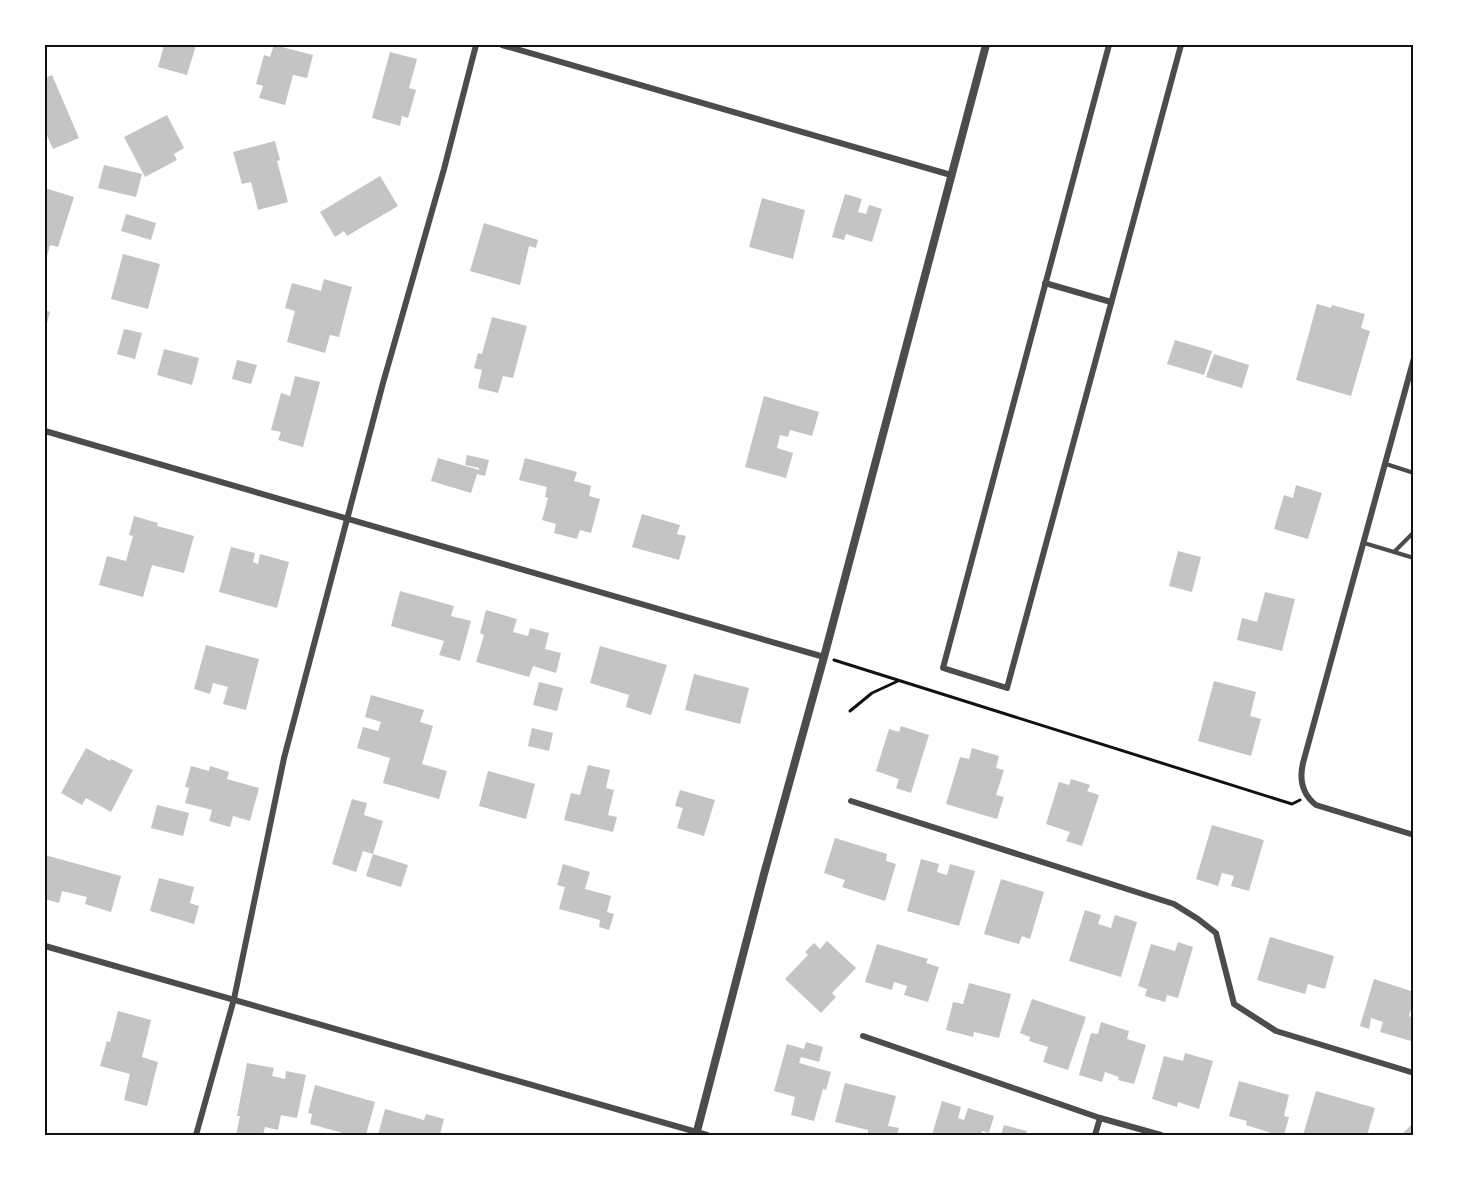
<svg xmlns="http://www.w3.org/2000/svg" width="1459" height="1180" font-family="Helvetica,sans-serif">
<rect width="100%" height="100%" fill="#fff"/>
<g fill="#c4c4c4">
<path d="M164,45H196L187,75L158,67Z"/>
<path d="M274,45L313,55L307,78L293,75L285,105L259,98L263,86L256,84L264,55L270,57Z"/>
<path d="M390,52L417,59L409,88L416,90L408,118L402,116L400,126L372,118Z"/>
<path d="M52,75L79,138L53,149L45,131V78Z"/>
<path d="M167,115L184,148L174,154L177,160L145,177L124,137Z"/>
<path d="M275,141L280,160L277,161L288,202L258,210L251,182L242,184L233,152Z"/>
<path d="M104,165L142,174L136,197L98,188Z"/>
<path d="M380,176L398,206L347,236L344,231L335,237L320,212Z"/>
<path d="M45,188L74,197L58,247L50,245L46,260Z"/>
<path d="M845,194L862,199L858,212L866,214L869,205L882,209L872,242L846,234L844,240L832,237Z"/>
<path d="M762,198L805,210L793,259L749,247Z"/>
<path d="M126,214L156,223L151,240L121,231Z"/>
<path d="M484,223L538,240L536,248L529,246L520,285L470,271Z"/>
<path d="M123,254L160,264L148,309L111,299Z"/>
<path d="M324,279L352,287L339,337L330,335L325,353L287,342L295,311L285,308L292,283L321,291Z"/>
<path d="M1317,304L1331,308L1332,305L1365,314L1361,328L1370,331L1351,396L1296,380Z"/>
<path d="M45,310L50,312L46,327H45Z"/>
<path d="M492,317L527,326L513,378L503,376L498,393L478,388L482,370L474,368L478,353L482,354Z"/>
<path d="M124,329L142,333L135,359L117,354Z"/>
<path d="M1175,340L1212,351L1204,375L1167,364Z"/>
<path d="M164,349L199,358L192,385L157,375Z"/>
<path d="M1214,354L1249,365L1242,388L1206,377Z"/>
<path d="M237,360L257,365L251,384L232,379Z"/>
<path d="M295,376L320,382L303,447L278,440L281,432L271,430L281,393L290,396Z"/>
<path d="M764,396L819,412L812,436L790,430L788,437L780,435L777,448L793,453L786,478L745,467Z"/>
<path d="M467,455L489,460L485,476L477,474L471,493L431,481L438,458L479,470V468L465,465Z"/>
<path d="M525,458L577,472L574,481L591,486L589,496L600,499L591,533L580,530L577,539L554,533L556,524L542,520L548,498L545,497L547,487L519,480Z"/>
<path d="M1296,485L1322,493L1308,539L1274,529L1284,495L1293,498Z"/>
<path d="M642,514L680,525L677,534L686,536L679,560L632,547Z"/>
<path d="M134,516L158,523L157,526L194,536L184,573L152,565L143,597L99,585L107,556L126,561L133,536L129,535Z"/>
<path d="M231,547L255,553L253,562L258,564L260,554L289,562L277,608L219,592Z"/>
<path d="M1178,551L1201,557L1192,592L1169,586Z"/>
<path d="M400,591L454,606L451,616L471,621L460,661L439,655L444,641L391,626Z"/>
<path d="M1265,592L1295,599L1282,651L1237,640L1242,618L1257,622Z"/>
<path d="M486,610L517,619L513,632L528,636L530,628L549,633L545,649L561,653L556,673L533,666L529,677L476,662L484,635L480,633Z"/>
<path d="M206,645L259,659L246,710L223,704L228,687L213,683L210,694L194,689Z"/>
<path d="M600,646L667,665L651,715L626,707L629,695L590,683Z"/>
<path d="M694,674L749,688L740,724L685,710Z"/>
<path d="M1214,681L1256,692L1250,716L1261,719L1251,756L1198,741Z"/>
<path d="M539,682L563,688L557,711L533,705Z"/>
<path d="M371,695L424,710L420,722L433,726L422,764L447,771L439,799L383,783L390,758L357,748L363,727L378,731L381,722L365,717Z"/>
<path d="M901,726L929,735L911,793L896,788L899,779L876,771L889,729L899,732Z"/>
<path d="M532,728L553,733L549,751L528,746Z"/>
<path d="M86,748L110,761L111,759L133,770L111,812L86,798L82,805L61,793Z"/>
<path d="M972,748L999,756L996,768L1004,770L996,795L1004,797L997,819L946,804L960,757L969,759Z"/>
<path d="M588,765L610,770L606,788L614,790L608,815L617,817L613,832L564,820L571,793L580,795Z"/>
<path d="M191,766L209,771L210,766L229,772L227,779L259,788L250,821L233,816L230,827L209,821L212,810L185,803L189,788L185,787Z"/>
<path d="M488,771L535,784L526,819L479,806Z"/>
<path d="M1071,779L1090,785L1087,791L1099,795L1082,846L1066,841L1070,832L1046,824L1059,782L1069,785Z"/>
<path d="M680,790L715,800L704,836L677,828L683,808L675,806Z"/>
<path d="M352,799L367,803L364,815L383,821L373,854L363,851L356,872L332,864Z"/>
<path d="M157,805L189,813L183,836L151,828Z"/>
<path d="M1212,825L1264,840L1249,891L1231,886L1234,876L1222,873L1218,886L1196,879Z"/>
<path d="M835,838L887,854L886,861L896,864L885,901L842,887L845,880L824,873Z"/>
<path d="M373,854L408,865L401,887L366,876Z"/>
<path d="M45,855L121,876L111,912L85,904L87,897L62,891L59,903L45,899Z"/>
<path d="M921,859L939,864L937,872L947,875L950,864L975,871L959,926L907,911Z"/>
<path d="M563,864L590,872L585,889L611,896L607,912L614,914L609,930L599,927L600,920L559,909L565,887L557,885Z"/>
<path d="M159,878L194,887L190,903L199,906L194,924L150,911Z"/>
<path d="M1001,879L1044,892L1030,939L1022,936L1019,944L984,934Z"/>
<path d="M1085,910L1101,915L1098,924L1111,928L1115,915L1137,922L1121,977L1069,961Z"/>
<path d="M1270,937L1334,956L1325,989L1308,984L1305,994L1257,980Z"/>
<path d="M827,941L856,968L832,993L836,997L821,1013L785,979L808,955L805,952L814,943L820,949Z"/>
<path d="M1178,942L1193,947L1178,998L1167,995L1165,1002L1145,996L1147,989L1138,986L1151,944L1175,951Z"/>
<path d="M877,944L928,959L926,963L939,967L928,1002L904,995L907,986L894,982L892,990L865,982Z"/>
<path d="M1374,979L1414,992V999L1409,1016L1414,1018V1029L1411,1041L1380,1032L1383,1022L1371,1018L1369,1029L1360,1026Z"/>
<path d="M969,983L1011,994L999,1038L974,1032L973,1037L946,1030L953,1002L963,1004Z"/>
<path d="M1032,999L1086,1017L1068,1070L1043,1062L1048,1047L1029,1041L1030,1037L1020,1033Z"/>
<path d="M118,1011L151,1020L142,1057L158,1062L147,1106L124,1100L130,1074L100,1066L107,1041L110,1042Z"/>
<path d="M1101,1022L1129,1031L1127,1039L1146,1045L1134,1084L1118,1080L1119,1077L1105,1072L1102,1082L1079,1075L1091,1033L1098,1034Z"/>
<path d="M806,1042L823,1047L819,1062L801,1057L799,1063L831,1072L826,1090L823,1089L814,1121L791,1115L795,1097L774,1091L787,1044L804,1049Z"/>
<path d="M1185,1053L1213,1061L1199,1109L1178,1102L1177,1107L1152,1099L1164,1056L1183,1061Z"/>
<path d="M247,1063L274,1068L272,1076L285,1079L286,1071L306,1075L297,1118L281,1115L278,1130L265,1127L263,1135H236L240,1116H237Z"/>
<path d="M1239,1081L1289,1095L1284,1116L1289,1117L1284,1135H1278L1246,1125L1247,1121L1229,1116Z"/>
<path d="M845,1083L896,1096L888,1126L899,1128L897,1135H868V1130L835,1122Z"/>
<path d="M315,1085L375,1102L366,1135H350L310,1124L312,1114L308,1113Z"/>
<path d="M1316,1091L1375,1108L1367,1135H1303Z"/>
<path d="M942,1101L961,1107L958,1118L964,1120L968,1108L994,1116L989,1133L982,1131L981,1135H932Z"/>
<path d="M385,1109L424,1120L426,1114L444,1119L440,1135H378Z"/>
<path d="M1413,1123L1414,1135H1401Z"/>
<path d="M1004,1125L1027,1131L1026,1135H1001Z"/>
</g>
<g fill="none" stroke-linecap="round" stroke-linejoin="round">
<g stroke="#111" stroke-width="3">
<path d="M834,660L1292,804L1300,800"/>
<path d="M850,711L872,693L898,681"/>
</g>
<g stroke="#4c4c4c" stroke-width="4">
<path d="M1386,464L1414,473"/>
<path d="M1364,543L1394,552L1414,532"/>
<path d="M1394,552L1414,558"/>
</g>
<g stroke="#4c4c4c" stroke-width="6">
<path d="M502,45L951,175"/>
<path d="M1109,45L943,668L1007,688L1181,45"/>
<path d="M1045,283L1111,302"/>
<path d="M1414,358L1303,763C1299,780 1302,794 1316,805L1414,835"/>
<path d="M45,431L824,657"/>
<path d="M851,801L1174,904L1198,919L1216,933L1234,1004L1276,1031L1414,1073"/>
<path d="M45,946L707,1135"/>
<path d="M863,1036L1100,1118L1161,1135"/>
<path d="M196,1135L234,999L284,758L383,383L444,169L476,45"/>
<path d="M1095,1135L1100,1118"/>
</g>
<path stroke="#4c4c4c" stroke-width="8" d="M696,1135L764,874L824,657L986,45"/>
</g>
<rect width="1459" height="1180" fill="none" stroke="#ffffff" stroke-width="93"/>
<rect x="46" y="46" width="1366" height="1088" fill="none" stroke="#111" stroke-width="2"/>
</svg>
